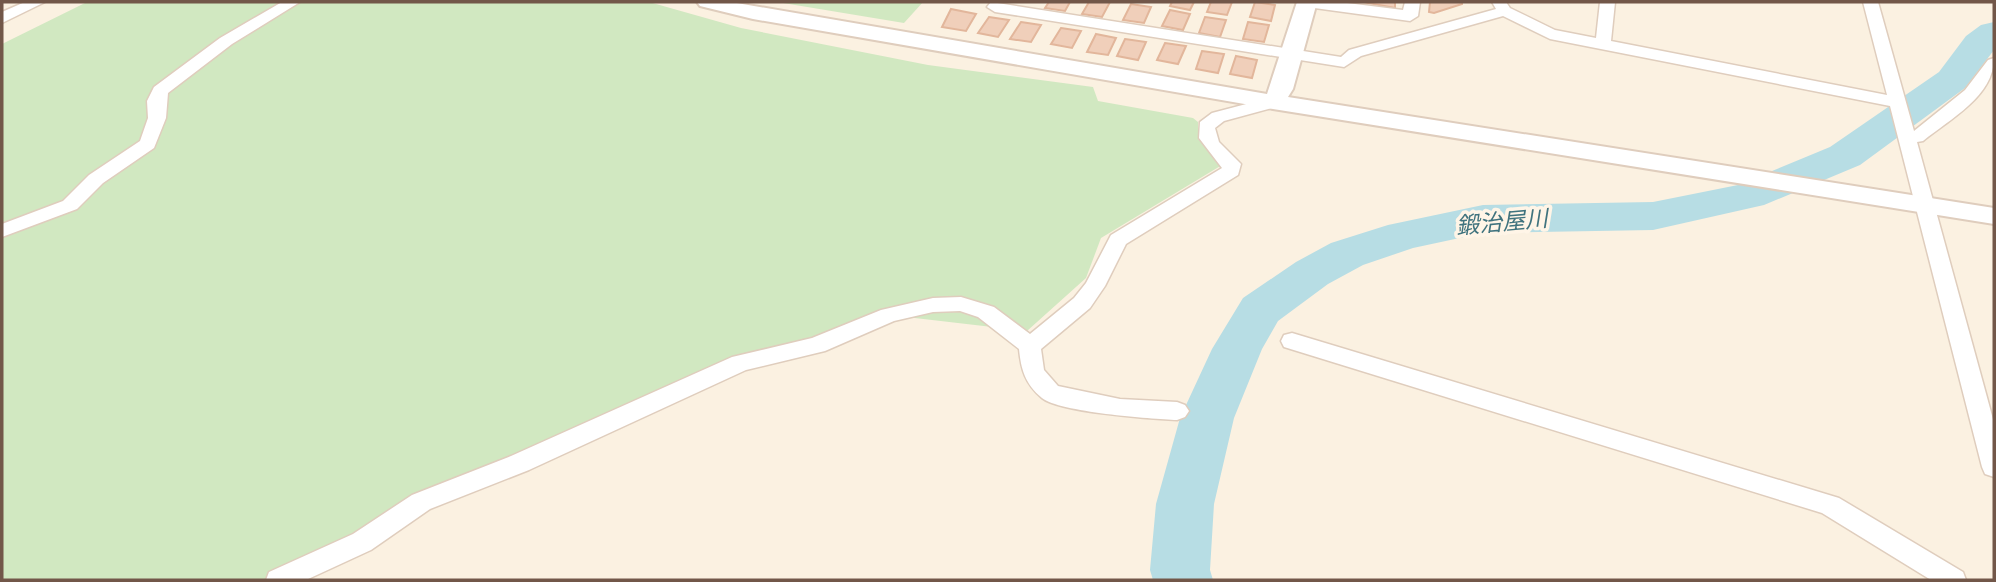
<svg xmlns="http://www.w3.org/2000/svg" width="1996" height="582" font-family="'Alegreya Sans','Noto Sans JP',sans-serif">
<rect width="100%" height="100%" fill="#fbf1e1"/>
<g fill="#d1e8c1">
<path d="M87,2H649L741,28L928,65L1093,87L1098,101L1193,118L1198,122V139L1222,165L1101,238L1086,278L1027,331L889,315L634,412L362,542L309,580H2V44Z"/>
<path d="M777,2H923L904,23Z"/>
</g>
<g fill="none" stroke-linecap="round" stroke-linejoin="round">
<path fill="#b7dde4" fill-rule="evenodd" d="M1994,22V50L1965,88L1860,165L1764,205L1653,230L1483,233L1413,248L1363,265L1328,284L1278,321L1262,349L1234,418L1214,504L1210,570L1213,580H1153L1150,570L1156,504L1180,418L1212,349L1243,298L1296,262L1331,243L1388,225L1483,205L1653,202L1738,185L1830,147L1939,72L1966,36L1981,25Z"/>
</g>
<g fill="#f0cfba" stroke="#e2b69b" stroke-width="2">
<path d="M1049,2H1070L1065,11L1045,8Z"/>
<path d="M1089,2H1110L1102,17L1082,14Z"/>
<path d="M1172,2H1194L1190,10L1170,6Z"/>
<path d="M1211,2H1232L1227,15L1207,12Z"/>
<path d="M1255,2L1275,5L1271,21L1250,17Z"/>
<path d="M1363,2H1395V8Z"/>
<path d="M1430,2H1462V4L1434,13L1429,12Z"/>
<path d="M1131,4L1151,7L1144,23L1123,20Z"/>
<path d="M951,9L976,14L966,31L942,27Z"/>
<path d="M1170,10L1190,14L1183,30L1162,26Z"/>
<path d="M989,17L1009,20L998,37L978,33Z"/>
<path d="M1205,17L1226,20L1220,37L1199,33Z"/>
<path d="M1021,22L1041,25L1031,42L1010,39Z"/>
<path d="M1248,22L1269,25L1264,42L1243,39Z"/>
<path d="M1061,28L1081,31L1072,48L1051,44Z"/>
<path d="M1096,34L1116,38L1108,55L1087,52Z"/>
<path d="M1125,39L1146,42L1138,60L1117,56Z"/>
<path d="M1165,43L1186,46L1178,64L1157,60Z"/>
<path d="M1202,51L1224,54L1218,73L1196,69Z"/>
<path d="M1236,56L1257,60L1252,78L1230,74Z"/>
</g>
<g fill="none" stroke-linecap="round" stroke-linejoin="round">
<defs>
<g id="minor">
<path d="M25,2H45L2,23V12Z"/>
<path d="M282,2H300L232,44L168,93L166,118L154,148L103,183L77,209L2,237V224L63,201L89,175L140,141L148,118L147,101L154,87L220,38Z"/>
<path d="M991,2L1341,57L1349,50L1496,9L1492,2H1506L1510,8L1555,30L1596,38L1600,2H1615L1611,41L1887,95L1863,2H1878L1914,131L1965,90L1988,60L1994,58C1994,96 1950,119 1923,141L1917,142L1994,423V477L1985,474L1982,467L1890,106L1550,39L1503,16L1361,56L1344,67L995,12L987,7Z"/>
<path d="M1299,2H1339L1403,10L1405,2H1420L1418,16L1410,21L1307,7Z"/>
<path d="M1273,97L1279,98L1282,102L1279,106L1224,121L1215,128L1219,142L1241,164L1238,175L1126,244L1105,286L1090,308L1041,349L1044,370L1058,386L1120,399L1177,402L1185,405L1189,411L1185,417L1177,420C1151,419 1059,412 1042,398C1025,384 1021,369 1019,349L978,317L960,311L933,312L894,321L825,351L746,370L529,470L430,509L371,550L306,580H266L269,572L353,534L412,495L511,456L732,357L812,338L881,310L933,298L961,297L994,307L1030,334L1074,298L1086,283L1111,235L1222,168L1199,138L1200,122L1212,113Z"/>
<path d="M1292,333L1839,498L1963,572L1966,580H1931L1822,513L1284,347L1281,341L1284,335Z"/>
</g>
<path id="tertiary" d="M697,2H731L1267,94L1297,2H1317L1293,89L1288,97L1994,208V224L1273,109L753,19L700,6Z"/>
</defs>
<use href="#minor" stroke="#dfcdbd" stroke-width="3"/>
<use href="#tertiary" stroke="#dfcdbd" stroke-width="4"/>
<use href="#minor" fill="#fff" fill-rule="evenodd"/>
<use href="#tertiary" fill="#fff" fill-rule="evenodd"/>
</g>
<g text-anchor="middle" stroke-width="7" stroke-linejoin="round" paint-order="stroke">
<g font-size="23" font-style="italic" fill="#40737e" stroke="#fff5e7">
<text transform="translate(1502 222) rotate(-5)" y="8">鍛治屋川</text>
</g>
</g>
<rect width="1996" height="582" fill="none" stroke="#725749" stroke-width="7"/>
</svg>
